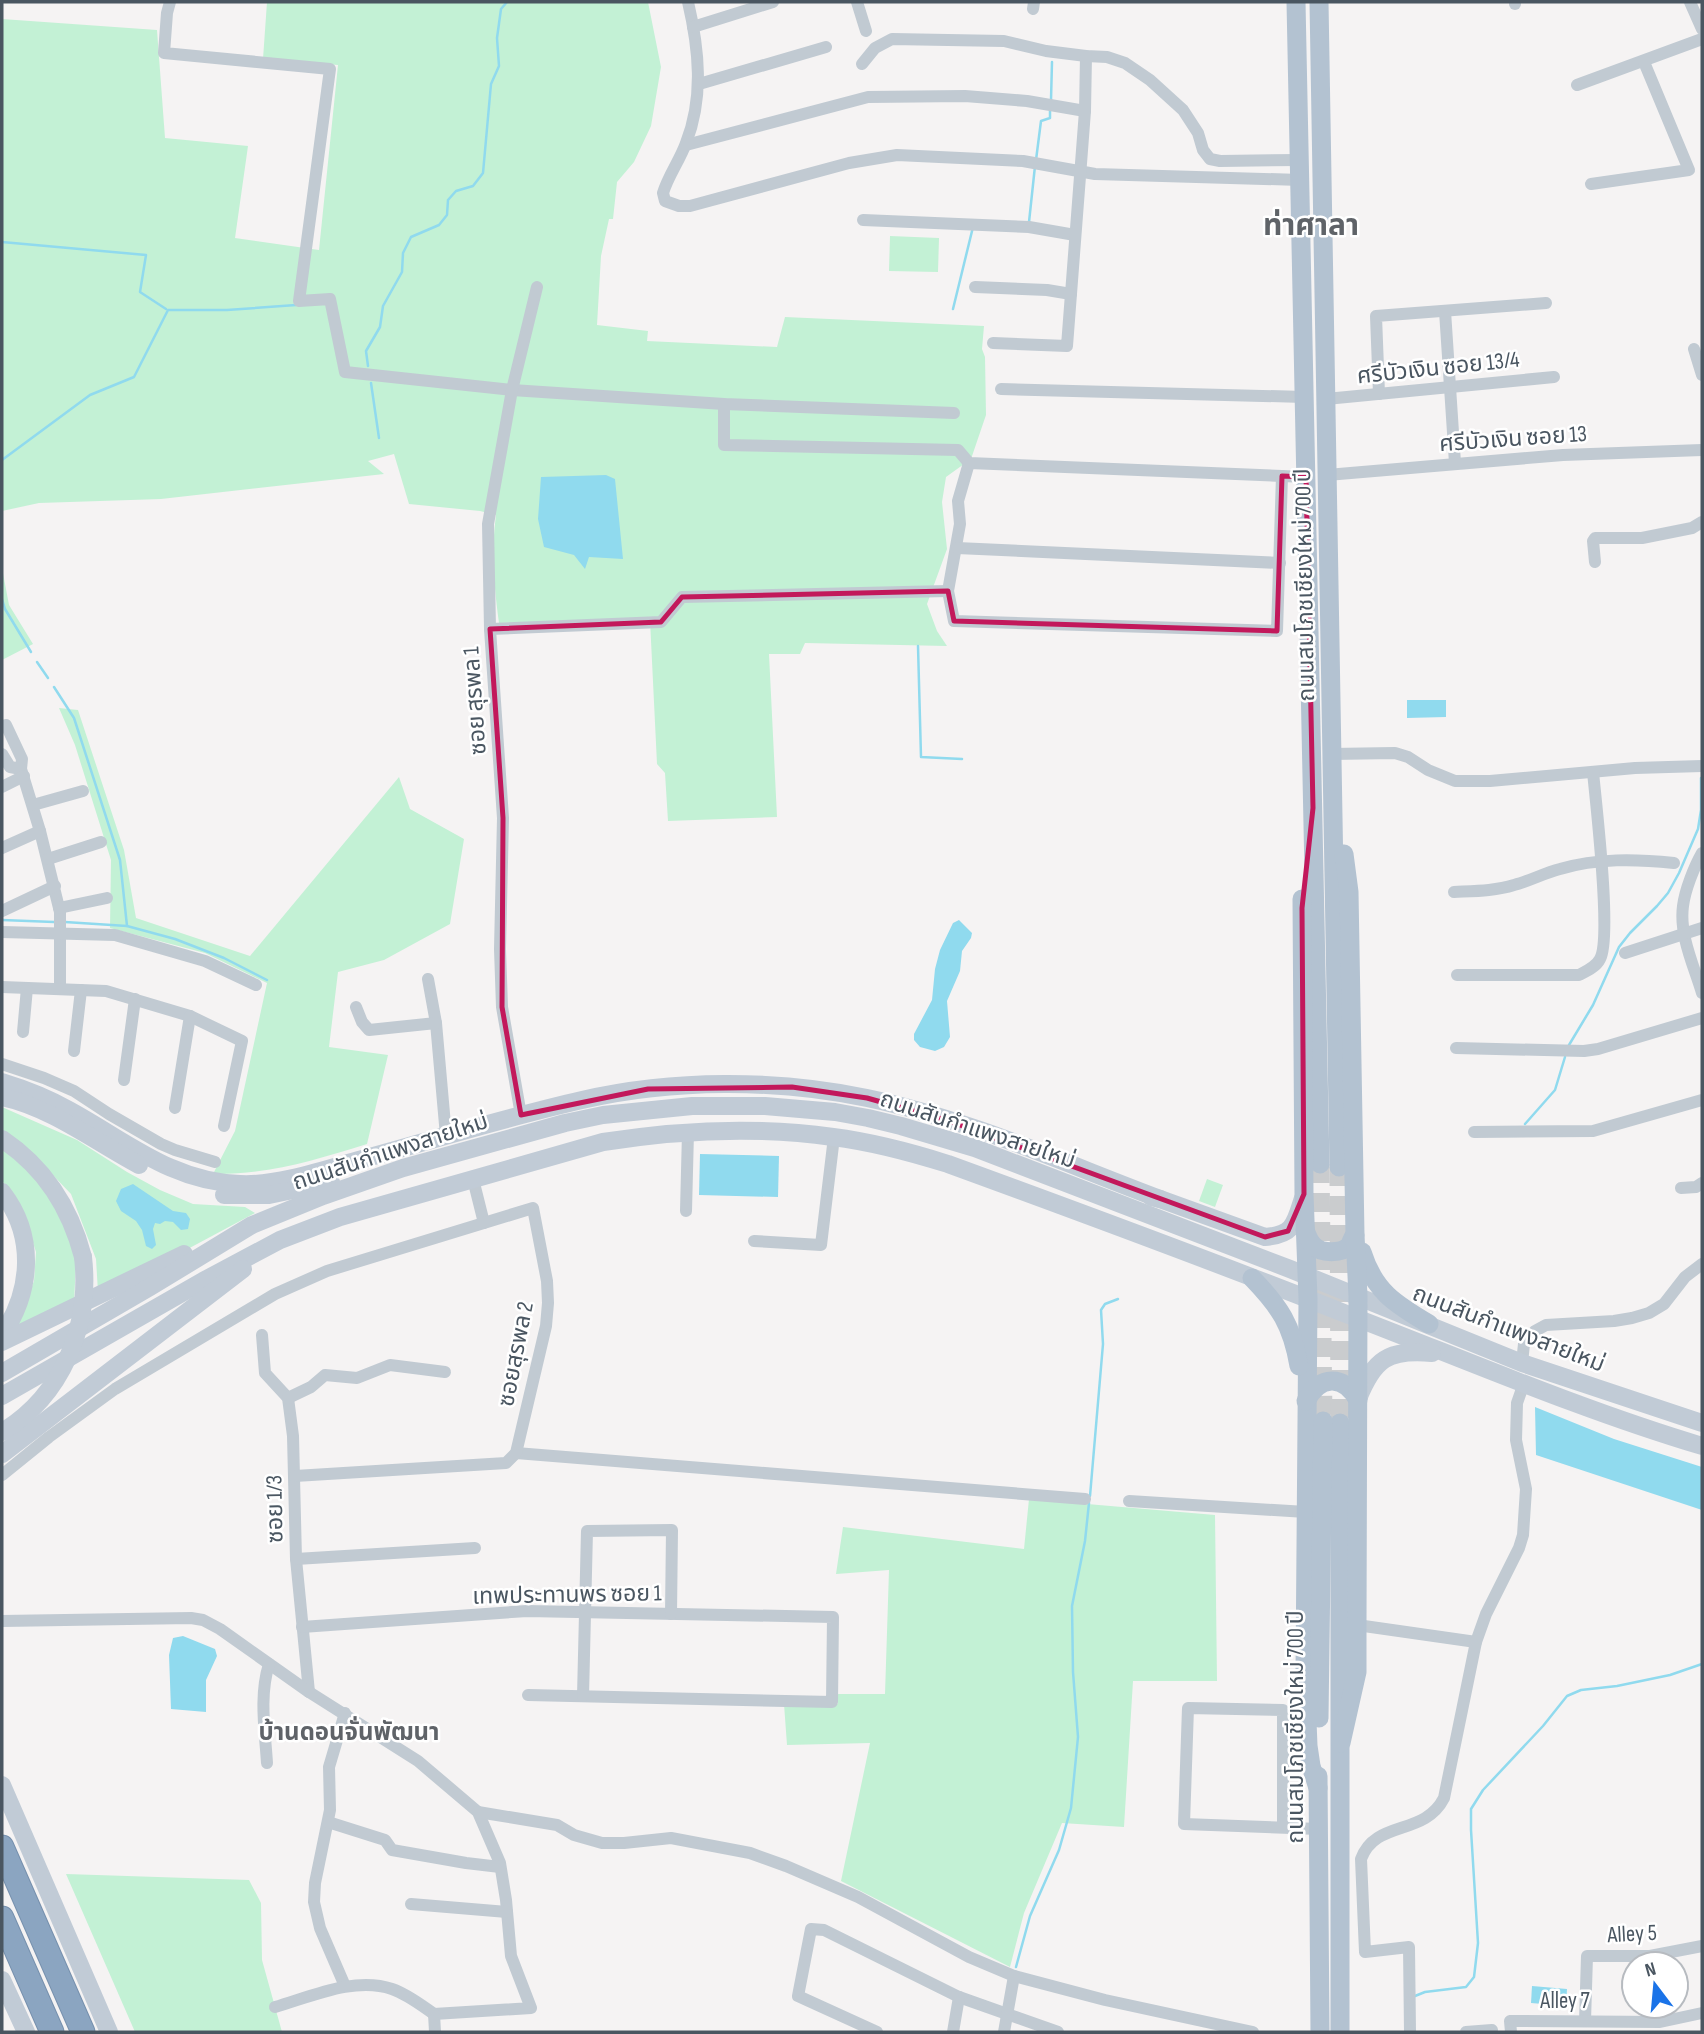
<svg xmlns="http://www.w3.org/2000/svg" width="1704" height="2034" font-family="'Sofia Sans Condensed','Noto Sans Thai',sans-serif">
<rect width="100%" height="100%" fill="#f5f3f3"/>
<g fill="#c3f1d5">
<path d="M267,2H648L661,67L651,126L634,162L617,182L613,219H609L601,256L597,325L648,331L647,341L777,347L785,317L984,326L982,349L985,357L986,415L971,459L946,477L942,502L947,549L927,604L937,631L947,646L805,643L800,654H769L777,817L668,821L665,773L657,764L650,620L499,623C494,585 491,553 496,515L480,511L409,504L394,454L368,461L384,474L161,499L39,503L2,511V19L157,30L165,138L248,146L235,238L319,250L338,65L263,59Z"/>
<path d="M890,236L939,238L938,272L889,271Z"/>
<path d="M2,568L9,605L33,644L2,660Z"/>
<path d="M59,708L78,710L124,850L136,918L250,956L399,777L410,809L464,839L450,924L384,960L338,972L329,1047L388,1055L367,1144C315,1160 268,1175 213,1174L235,1131L267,983L205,953L110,928L111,860L75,745Z"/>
<path d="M2,1107L77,1140L127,1172L160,1190L193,1204L245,1207L255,1213L169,1259L98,1292L96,1259L71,1194L24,1145L2,1130Z"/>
<path d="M2,1146L21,1161L61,1209L76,1261L74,1304L16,1328L34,1281L36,1252L27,1224L14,1194L2,1181Z"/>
<path d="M1207,1179L1223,1185L1215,1207L1199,1201Z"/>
<path d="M1029,1499L1215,1515L1217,1681H1133L1124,1827L1062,1823L1024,1913L1010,1967L841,1881L870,1743L787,1745L784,1704H838L837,1694H885L889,1570L836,1574L843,1527L1024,1549Z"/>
<path d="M66,1874L249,1880L261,1903L262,1960L282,2032H135Z"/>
</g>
<g fill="#90daee">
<path d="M606,475L615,479L623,559L589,557L585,569L574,555L544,547L538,519L541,477Z"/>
<path d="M1407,700H1446V717L1407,718Z"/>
<path d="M959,920L972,933L971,938L962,951L960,971L947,1001L950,1037L944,1047L935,1051L920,1047L914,1040V1034L932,1000L935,969L940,950L953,923Z"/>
<path d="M700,1154L779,1156L778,1197L699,1195Z"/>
<path d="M133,1184L173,1211L186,1213L190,1219L188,1229L181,1230L173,1222L165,1221L160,1224L155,1223L153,1229L156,1245L152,1249L146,1246L142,1230L136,1221L121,1211L116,1201L121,1189Z"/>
<path d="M1535,1407L1614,1439L1702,1467V1510L1536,1455Z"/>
<path d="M183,1636L215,1649L217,1656L206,1680V1712L171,1709L169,1655L173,1638Z"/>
<path d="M1532,1986L1567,1989L1566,2006L1531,2003Z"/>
</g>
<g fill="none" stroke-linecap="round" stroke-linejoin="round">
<g stroke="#90daee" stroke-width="2.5">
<path d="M1051,100L1052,62"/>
<path d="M1036,160L1041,121L1050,118V111"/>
<path d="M1029,222L1035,166"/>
<path d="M2,242L146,255L140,292L166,309"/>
<path d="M953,309L973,227"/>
<path d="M368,366L366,351L380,327L383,306L402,272L403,253L411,237L439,225L447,215L448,200L456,191L473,186L483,173L491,84L499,66L497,38L501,9L507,2"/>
<path d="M371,383L379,438"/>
<path d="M2,460L90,395L134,377L168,310H227L296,305"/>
<path d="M2,599L5,609L31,652"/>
<path d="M918,646L921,757L962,759"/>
<path d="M37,662L48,678"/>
<path d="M54,687L74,718L120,860L127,926"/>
<path d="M2,920L54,922"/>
<path d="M65,922L127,926L175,939L224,958L267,980"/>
<path d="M1569,1045L1593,1005L1619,947L1630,933L1657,906L1668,893L1679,873L1698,829L1701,810V778"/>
<path d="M1525,1124L1555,1090L1565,1057"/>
<path d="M1090,1496L1103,1344L1101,1310L1105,1304L1118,1299"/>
<path d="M1016,1967L1030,1916L1059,1850L1071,1808L1078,1737L1073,1672L1072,1606L1085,1541L1089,1503"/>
<path d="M1415,1996L1425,1992L1466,1987L1474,1977L1478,1943L1471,1830V1809L1483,1790L1543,1726L1567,1696L1581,1690L1617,1686L1670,1675L1702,1664"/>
</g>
<g stroke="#caccce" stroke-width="19" stroke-dasharray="19 10" stroke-linecap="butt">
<path d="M1320,1164L1323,1421"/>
<path d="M1339,1167L1340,1423"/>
</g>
<defs>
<g id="highway">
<path d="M2,1847L83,2032"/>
<path d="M2,1918L52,2032"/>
</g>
</defs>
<use href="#highway" stroke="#7690ad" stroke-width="25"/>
<g stroke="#c1cad2" stroke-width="12">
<path d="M170,2L167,13L164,53L330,69L299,301L330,299L345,372L512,390L724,404L954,413"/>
<path d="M688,2C699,49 704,97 686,143C680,160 668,176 663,193L665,201L679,206H690L849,163L897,155L1023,161L1095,174L1300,180"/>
<path d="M857,2L866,31"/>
<path d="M1690,2L1702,29"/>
<path d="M1515,4V2"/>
<path d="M1033,9L1034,2"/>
<path d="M693,27L773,2"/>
<path d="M862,64L875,48L892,39L1004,41L1046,51L1086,56L1107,57L1125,63L1150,80L1183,110L1198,133L1203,150L1210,159L1220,161L1299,160"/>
<path d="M699,84L826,47"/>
<path d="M1577,85L1702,39"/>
<path d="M686,145L868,97L965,96L1027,101L1085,111"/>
<path d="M1591,184L1689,170L1644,62"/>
<path d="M863,220L1029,227L1075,235"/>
<path d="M975,287L1047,290L1071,294"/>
<path d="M1445,311L1455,463"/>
<path d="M993,343L1067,346L1085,111L1086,56"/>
<path d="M1694,349L1702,375"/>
<path d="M1001,389L1304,397"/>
<path d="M1379,394L1376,316L1546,303"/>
<path d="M1326,399L1554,377"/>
<path d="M724,404V445L958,450L969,463L1306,477"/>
<path d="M969,463L958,501L960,524L948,591L954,621L1277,631L1282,476"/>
<path d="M1327,475L1563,455L1702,450"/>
<path d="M957,548L1280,563"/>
<path d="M1595,562L1593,541L1595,538H1642L1692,528L1702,522"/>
<path d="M490,629L661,622L682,597L948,591"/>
<path d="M6,725L22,759L21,769L40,831L60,912V988"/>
<path d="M2,754L10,767L21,769"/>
<path d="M1331,754L1395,753L1408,757L1428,770L1455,781H1490L1635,768L1702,766"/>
<path d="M2,787L24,776"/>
<path d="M33,805L83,791"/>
<path d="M2,848L40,831"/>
<path d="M1702,853C1694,867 1685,890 1683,906C1679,935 1694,966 1702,993"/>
<path d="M48,859L101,842"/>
<path d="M1454,892C1474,891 1495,891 1514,885C1530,881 1544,873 1560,869C1597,858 1636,859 1674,863"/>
<path d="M59,908L107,898"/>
<path d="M2,911L55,886"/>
<path d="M2,932L115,935L205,961L256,985"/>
<path d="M1625,953L1702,928"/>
<path d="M1457,975H1579C1587,971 1596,967 1600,959C1612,938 1596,804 1593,772"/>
<path d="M428,979L436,1023L446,1136"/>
<path d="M2,987L106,991L190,1016L242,1041L224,1126"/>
<path d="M356,1007L362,1022L369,1030L436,1023"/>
<path d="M23,1032L27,988"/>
<path d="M1456,1048L1584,1051L1598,1049L1702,1018"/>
<path d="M74,1051L81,990"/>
<path d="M2,1064L44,1078L74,1091L109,1114L161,1144L175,1150L215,1162"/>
<path d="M124,1080L135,999"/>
<path d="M175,1108L190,1016"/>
<path d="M521,1115L502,1007L500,949L503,818L490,629L488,524L512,390L537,287"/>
<path d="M1474,1132L1593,1131L1702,1100"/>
<path d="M473,1179L484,1223"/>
<path d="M1681,1188L1696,1187L1702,1183"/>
<path d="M686,1211L688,1132"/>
<path d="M754,1241L821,1245L834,1137"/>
<path d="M262,1335L265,1373L288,1398L293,1436L296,1559L309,1692"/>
<path d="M1522,1363L1524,1344L1535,1331L1546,1325L1614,1321L1632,1318L1649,1313L1664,1304L1685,1277L1702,1264"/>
<path d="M288,1398L311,1387L325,1375L357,1378L390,1365L445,1372"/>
<path d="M516,1453L1085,1499"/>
<path d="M2,1475L49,1437L115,1389L275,1294L327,1271L533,1208L547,1281L548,1303L546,1326L516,1453L506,1463L295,1476"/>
<path d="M1129,1501L1306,1512"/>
<path d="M296,1559L475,1548"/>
<path d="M2,1621L191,1618L203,1620L220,1629L309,1692L418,1761L478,1812L500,1863L506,1900L511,1956L531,2008L434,2014"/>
<path d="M1357,1625L1476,1642"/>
<path d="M302,1627L527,1611L833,1617L832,1702L528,1695"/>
<path d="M583,1696L587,1531L672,1530L671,1614"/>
<path d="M345,1713L329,1767L330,1810L315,1883L314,1902L320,1928L345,1986"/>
<path d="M267,1763C265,1731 259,1696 269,1664"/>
<path d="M478,1812L557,1825L574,1835L602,1843H624L671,1838L750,1853L786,1866L858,1897L969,1957L1014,1976L1105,2000L1253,2032"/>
<path d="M328,1822L385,1840L392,1850L466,1863L500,1867"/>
<path d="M1283,1827V1710L1188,1708L1184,1824L1319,1829"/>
<path d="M411,1904L507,1912"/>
<path d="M275,2007C310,1997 355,1976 392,1989C407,1994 421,2005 434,2014"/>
<path d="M434,2014L435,2032"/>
<path d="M1585,2021L1587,1956H1650L1702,1946"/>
<path d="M877,2032L798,1996L811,1929L824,1930L959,1997L1058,2032"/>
<path d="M953,2032L959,1997"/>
<path d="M1004,2032L1014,1976"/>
<path d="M1410,2032L1409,1947L1365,1952L1361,1859C1376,1819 1424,1837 1444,1798L1476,1642L1486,1614L1519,1548L1523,1535L1526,1489L1516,1440L1517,1403L1524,1383"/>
<path d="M1466,2032L1492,2030"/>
<path d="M1511,2032L1510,2021L1660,2022L1702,2013"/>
</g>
<g stroke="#c1cbd6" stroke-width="18">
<path d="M2,1082C25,1089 48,1098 69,1110C126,1141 172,1182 240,1184C276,1186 324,1170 359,1160C433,1140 507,1117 582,1100C673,1079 776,1079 867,1098C968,1119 1064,1163 1160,1199"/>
<path d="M2,1097C52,1108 94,1141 139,1165"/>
<path d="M2,1139C45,1168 70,1207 83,1257"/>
<path d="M2,1192C36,1236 32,1291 2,1335"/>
<path d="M224,1195H269L331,1182"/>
<path d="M1151,1197L1160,1199L1265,1237C1294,1235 1295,1223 1303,1198"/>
<path d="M2,1342L184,1254"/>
<path d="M2,1373L150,1287L252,1225L323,1196L403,1168L565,1123L603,1115L692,1106H765L835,1112L868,1118L901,1126L975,1148L1290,1269L1522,1363L1702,1423"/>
<path d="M2,1396L203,1281L280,1240L340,1217L603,1142C679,1130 756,1126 833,1137C872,1142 910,1152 948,1164C1085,1214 1223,1265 1359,1319C1473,1363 1585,1411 1702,1446"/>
<path d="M1358,1399C1374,1359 1388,1349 1432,1353"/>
<path d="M2,1454L243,1269"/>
<path d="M2,1785L109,2032"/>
<path d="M2,1980L26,2032"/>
</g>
<g stroke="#b3c2d1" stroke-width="19">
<path d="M1296,2L1320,1164"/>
<path d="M1319,2L1339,1167"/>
<path d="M1302,899L1304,1194L1308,1299L1305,1671L1308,1746L1311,1766L1318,1788"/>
<path d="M1305,1230C1307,1235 1309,1241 1313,1245C1321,1254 1342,1254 1350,1245C1350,1244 1354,1235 1355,1235"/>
<path d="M1362,1252C1374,1291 1395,1304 1429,1324"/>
<path d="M1252,1278C1280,1307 1292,1325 1299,1366"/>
<path d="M1306,1401C1320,1375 1343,1374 1358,1400"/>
<path d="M1340,1423V2032"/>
<path d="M1319,1718L1323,1421"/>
<path d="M1341,1743L1357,1672V1625L1358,1296L1355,1235L1349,892L1344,854"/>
<path d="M1318,1776L1320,2032"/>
</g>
<use href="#highway" stroke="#8ba5c1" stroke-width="23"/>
<path stroke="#c1cbd6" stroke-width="18" d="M2,1432C62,1396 91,1326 83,1257"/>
</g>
<path fill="none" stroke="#c2185b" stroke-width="5" stroke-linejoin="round" d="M1282,476L1306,477L1313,808L1302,908L1304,1194L1288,1231L1265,1237L949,1121L867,1098L792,1087L648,1089L521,1115L502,1007L503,818L490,629L661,622L682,597L948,591L954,621L1277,631Z"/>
<g text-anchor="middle" stroke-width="5" stroke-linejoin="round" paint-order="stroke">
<g font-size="23" fill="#4a5661" stroke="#fff">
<text transform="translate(1438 367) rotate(-6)" y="8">ศรีบัวเงิน ซอย 13/4</text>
<text transform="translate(1513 438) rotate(-4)" y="8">ศรีบัวเงิน ซอย 13</text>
<text transform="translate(1304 585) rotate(-91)" y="8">ถนนสมโภชเชียงใหม่ 700 ปี</text>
<text transform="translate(474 701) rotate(-94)" y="8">ซอย สุรพล 1</text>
<text transform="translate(978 1129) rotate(18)" y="8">ถนนสันกำแพงสายใหม่</text>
<text transform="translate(390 1151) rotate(-18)" y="8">ถนนสันกำแพงสายใหม่</text>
<text transform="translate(1509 1328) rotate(21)" y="8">ถนนสันกำแพงสายใหม่</text>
<text transform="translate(515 1354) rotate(-79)" y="8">ซอยสุรพล 2</text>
<text transform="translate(274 1509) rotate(-91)" y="8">ซอย 1/3</text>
<text transform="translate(567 1594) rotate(-1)" y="8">เทพประทานพร ซอย 1</text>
<text transform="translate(1295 1727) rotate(-90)" y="8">ถนนสมโภชเชียงใหม่ 700 ปี</text>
<text transform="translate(1632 1933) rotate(-3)" y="8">Alley 5</text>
<text x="1565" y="2008">Alley 7</text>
</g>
<g font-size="24" font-weight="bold" fill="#5f6368" stroke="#fff">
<text x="349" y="1740">บ้านดอนจั่นพัฒนา</text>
</g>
<g font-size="30" font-weight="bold" fill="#5f6368" stroke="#fff">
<text x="1311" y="235">ท่าศาลา</text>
</g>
</g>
<rect width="1704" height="2034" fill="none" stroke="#4a5661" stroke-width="7"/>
<g transform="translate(1655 1985) rotate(344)"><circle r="33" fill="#ffffff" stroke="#b7bbc0" stroke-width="2"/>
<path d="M0-5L12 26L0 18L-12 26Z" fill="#1a73e8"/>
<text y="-10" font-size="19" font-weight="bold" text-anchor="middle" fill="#4a5661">N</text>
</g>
</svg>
